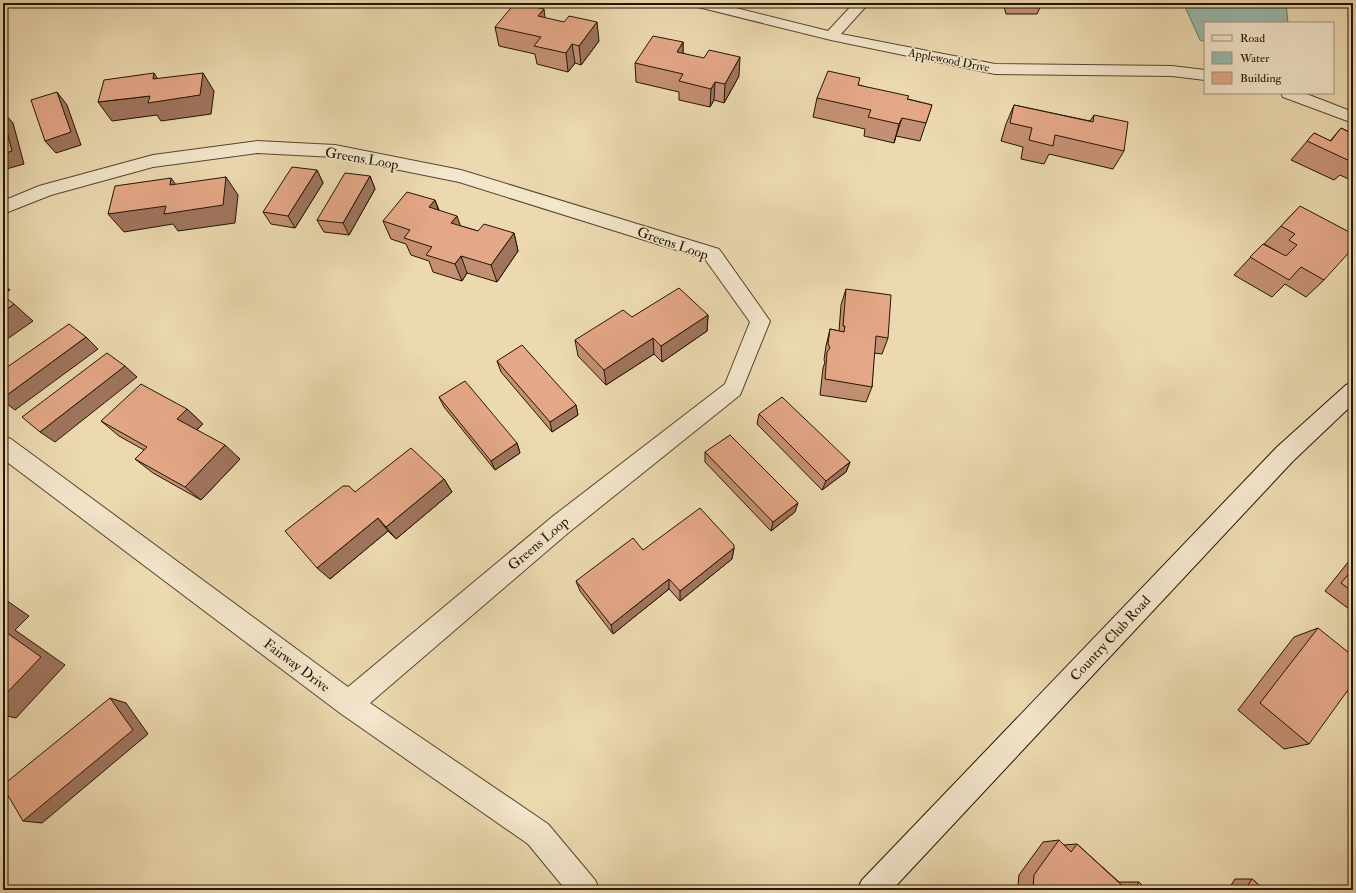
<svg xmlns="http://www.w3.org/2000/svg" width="1356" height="893" font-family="'IM FELL Double Pica',serif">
<rect width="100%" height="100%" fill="#ecd9b0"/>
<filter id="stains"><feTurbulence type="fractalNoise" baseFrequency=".005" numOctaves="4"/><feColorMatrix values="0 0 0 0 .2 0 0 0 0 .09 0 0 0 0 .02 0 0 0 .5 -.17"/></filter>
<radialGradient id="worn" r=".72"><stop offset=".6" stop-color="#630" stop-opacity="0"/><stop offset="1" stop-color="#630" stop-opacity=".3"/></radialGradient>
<path fill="#99baac" stroke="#6a7868" d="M1186,3H1286L1288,23H1205V42L1200,40L1186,9Z"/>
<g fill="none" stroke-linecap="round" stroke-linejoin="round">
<defs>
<g id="street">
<path d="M692,3H716L828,31L854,3H869L841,34L995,64L1172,66L1205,70V80L1172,76L995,74L831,40L694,6Z"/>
<path d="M1281,93H1304L1353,112V123L1283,97Z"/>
<path d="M257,141L335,145L461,170L719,249L770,321L740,395L568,533L370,703L548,824L595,880L600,890H566L528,844L340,713L3,459V436L11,439L348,687L552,517L725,384L750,322L705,259L459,182L335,157L257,153L153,167L51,195L3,214V201L39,186L153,155Z"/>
</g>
<path id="secondary" d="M1353,382V404L1293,461L892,890H857L862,880L1277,447L1346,385Z"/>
</defs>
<use href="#street" stroke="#56462e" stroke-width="2"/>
<use href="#secondary" stroke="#241502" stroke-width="2"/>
<use href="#street" fill="#f3e6cc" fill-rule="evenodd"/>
<use href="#secondary" fill="#f3e6cc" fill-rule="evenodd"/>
</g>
<g fill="#c49074" stroke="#241502">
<path d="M1003,3H1042L1037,14H1006Z"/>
<path d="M545,18L599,41L581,65L575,63L568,72L537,64L535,54L499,46L495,27Z"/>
<path d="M683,42V53L739,76L724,103L714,100L710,107L679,100V92L636,82L635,63Z"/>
<path d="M859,85L908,99L932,105L920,141L896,136L894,143L864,136L865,129L813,117L817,98Z"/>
<path d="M1014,105L1090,121L1094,115L1124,151L1113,169L1049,154L1044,164L1021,159L1023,147L1001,141L1006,124Z"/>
<path d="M1341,128L1353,134V181L1340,175L1334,180L1291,160L1314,133L1330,141Z"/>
<path d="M317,170L323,183L295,228L271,224L263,212Z"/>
<path d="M370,176L375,189L349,235L324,232L317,220Z"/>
<path d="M1353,199V204L1350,203Z"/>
<path d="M435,200L439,210L461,226L478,231L514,233L518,251L497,282L467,273L462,281L433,272L429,261L411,255L406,244L391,239L383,221Z"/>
<path d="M1300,206L1324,280L1306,297L1285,284L1272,297L1234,275L1263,244L1278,252L1264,244Z"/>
<path d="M846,289L888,338L882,354L874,353L872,387L866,402L820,395L823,368L825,362L824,360L826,346L830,329L839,331L841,305Z"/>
<path d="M708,315L707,331L662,362L654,354L606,385L578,356L575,340L632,317Z"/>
<path d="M497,361L576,405L578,415L552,432L501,372Z"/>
<path d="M439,397L517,443L520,453L495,470L444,407Z"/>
<path d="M187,409L203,424L197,430L240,459L201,500L153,473L135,459L144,450L119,436L101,421Z"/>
<path d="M759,414L850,462L846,472L822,490L757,424Z"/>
<path d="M705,452L795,512L771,531L705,462Z"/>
<path d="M444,479L452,492L396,539L388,531L330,579L355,492Z"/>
<path d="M734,548L732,559L680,601L669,589L613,634L580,591L576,581L643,550Z"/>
<path d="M1353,556V612L1325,591Z"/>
<path d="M1318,628L1309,744L1284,749L1238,710L1294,637Z"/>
<path d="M1059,840L1064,845L1077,844L1119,882H1139L1147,890H1022L1018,886L1019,875L1043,842Z"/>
<path d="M1235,879H1252L1265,890H1228Z"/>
</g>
<g fill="#a0755e" stroke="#241502">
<path d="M544,9L546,28L538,16Z"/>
<path d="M597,22L599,41L581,65L579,46Z"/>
<path d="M683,42V61L677,52Z"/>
<path d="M572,44L575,63L568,72L566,53Z"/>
<path d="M740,57L739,76L724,103L725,84Z"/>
<path d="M154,73L166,92L153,79Z"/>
<path d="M203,73L214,91L211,114L161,121L157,115L112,121L98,102L150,96Z"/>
<path d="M715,82L714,100L710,107L711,89Z"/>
<path d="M57,92L67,105L81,145L56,153L45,141Z"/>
<path d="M3,112L13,123L24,164L3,170Z"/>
<path d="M902,118L896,136L894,143L899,124Z"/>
<path d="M317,170L323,183L295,228L288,216Z"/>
<path d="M370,176L375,189L349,235L343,223Z"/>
<path d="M226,177L238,195L235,223L178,231L173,224L124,232L108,214Z"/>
<path d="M171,178L184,196L170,185Z"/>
<path d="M435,200L441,218L429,207Z"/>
<path d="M457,216L463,233L451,223Z"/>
<path d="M514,233L518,251L497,282L491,265Z"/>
<path d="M461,256L467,273L462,281L455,264Z"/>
<path d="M3,284L10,290L3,294Z"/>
<path d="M14,304L33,321L3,342V312Z"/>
<path d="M708,315L707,331L662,362L661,346Z"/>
<path d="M86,337L98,349L15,410L3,401V398Z"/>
<path d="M653,338L654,354L606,385L604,370Z"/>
<path d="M125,366L137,377L55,442L40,432Z"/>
<path d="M576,405L578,415L552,432L550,422Z"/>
<path d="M187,409L203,424L193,433L177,419Z"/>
<path d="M517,443L520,453L495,470L491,461Z"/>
<path d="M225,445L240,459L201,500L185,487Z"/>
<path d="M850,462L846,472L822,490L826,481Z"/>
<path d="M444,479L452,492L396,539L386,527Z"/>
<path d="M798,503L795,512L771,531L773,522Z"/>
<path d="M378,518L388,531L330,579L317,568Z"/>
<path d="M734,548L732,559L680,601V591Z"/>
<path d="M669,579V589L613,634L611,625Z"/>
<path d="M3,598L29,616L15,630L65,665L16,718L3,715Z"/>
<path d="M110,698L126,703L148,734L42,823L23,821Z"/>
</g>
<g fill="#e4a787" stroke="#241502">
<path d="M515,3L544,9L538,16L564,22L569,16L597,22L579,46L572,44L566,53L534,46L541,37L495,27Z"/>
<path d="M653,36L683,42L677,52L704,58L709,50L740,57L725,84L715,82L711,89L679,81L683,74L635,63Z"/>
<path d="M828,71L860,78L858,85L909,96L907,99L932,105L926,123L902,118L899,124L868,117L871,110L817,98Z"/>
<path d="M154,73L153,79L203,73L200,95L148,103L150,96L98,102L104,80Z"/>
<path d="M57,92L71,132L45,141L31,100Z"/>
<path d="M1014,105L1093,122L1094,115L1128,122L1124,151L1055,135L1053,146L1029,140L1032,128L1010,123Z"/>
<path d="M3,116L12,151L3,154Z"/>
<path d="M1341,128L1353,134V160L1352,162L1307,141L1314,133L1331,141Z"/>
<path d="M292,167L317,170L288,216L263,212Z"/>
<path d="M345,173L370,176L343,223L317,220Z"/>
<path d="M226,177L223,205L164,214L166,206L108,214L115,186L171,178L170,185Z"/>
<path d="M407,192L435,200L429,207L457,216L451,223L478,231L484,224L514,233L491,265L461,256L455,264L426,255L432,247L404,238L410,230L383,221Z"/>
<path d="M1300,206L1353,234V248L1324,280L1301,267L1289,280L1250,257L1263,244L1286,256L1297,245L1289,240L1295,234L1281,226Z"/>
<path d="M679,288L708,315L661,346L653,338L604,370L575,340L623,310L632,317Z"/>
<path d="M846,289L891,295L888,338L876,336L872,387L825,379L827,352L830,348L828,344L830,329L844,332L845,326H843Z"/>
<path d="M3,296L14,304L3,312Z"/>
<path d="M69,324L86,337L3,398V370Z"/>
<path d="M522,345L576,405L550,422L497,361Z"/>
<path d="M107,353L125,366L40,432L22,417Z"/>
<path d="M465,381L517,443L491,461L439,397Z"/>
<path d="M141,384L187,409L177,419L225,445L185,487L135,459L147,447L101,421Z"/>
<path d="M782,397L850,462L826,481L759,414Z"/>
<path d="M730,435L798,503L773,522L705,452Z"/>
<path d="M411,448L444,479L386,527L378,518L317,568L285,531L343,486H349L355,492Z"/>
<path d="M700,508L734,545V548L680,591L669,579L611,625L576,581L633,538L643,550Z"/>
<path d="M1353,569V592L1341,583Z"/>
<path d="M1318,628L1353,656V683L1309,744L1260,703Z"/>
<path d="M3,630L41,657L3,697Z"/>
<path d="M110,698L133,730L23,821L3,787V785Z"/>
<path d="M1059,840L1071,852L1077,844L1127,890H1037L1033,887L1034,875Z"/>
<path d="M1252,879L1265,890H1245Z"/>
<path d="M1139,882L1147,890H1134Z"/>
</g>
<g text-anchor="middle" stroke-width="3" stroke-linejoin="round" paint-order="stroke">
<g font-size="12" fill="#241502" stroke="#f3e6cc">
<text transform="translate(949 60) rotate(11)" y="4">Applewood Drive</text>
</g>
<g font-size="14" fill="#241502" stroke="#f3e6cc">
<text transform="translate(362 158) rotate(10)" y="5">Greens Loop</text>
<text transform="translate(673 243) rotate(19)" y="5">Greens Loop</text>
<text transform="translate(538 543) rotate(-40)" y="5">Greens Loop</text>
<text transform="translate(1110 638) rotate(-47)" y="5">Country Club Road</text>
<text transform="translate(297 665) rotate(37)" y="5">Fairway Drive</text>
</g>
</g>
<rect width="1356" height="893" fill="none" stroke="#ecd9b0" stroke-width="16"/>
<rect x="4" y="4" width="1348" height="885" fill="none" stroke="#241502" stroke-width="2"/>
<rect x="8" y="8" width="1340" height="877" fill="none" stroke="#241502"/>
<rect x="1204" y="22" width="130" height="72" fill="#f3e6cc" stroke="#a0927b"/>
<rect x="1212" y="35" width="20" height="6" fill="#f3e6cc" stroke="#a0927b"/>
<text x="1240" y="42" font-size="12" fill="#241502">Road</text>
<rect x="1212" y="52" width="20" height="12" fill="#99baac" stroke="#a0927b"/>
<text x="1240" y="62" font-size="12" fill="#241502">Water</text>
<rect x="1212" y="72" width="20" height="12" fill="#e4a787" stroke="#a0927b"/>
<text x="1240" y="82" font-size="12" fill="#241502">Building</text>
<rect width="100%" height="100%" filter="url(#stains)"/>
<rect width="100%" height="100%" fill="url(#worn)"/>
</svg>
